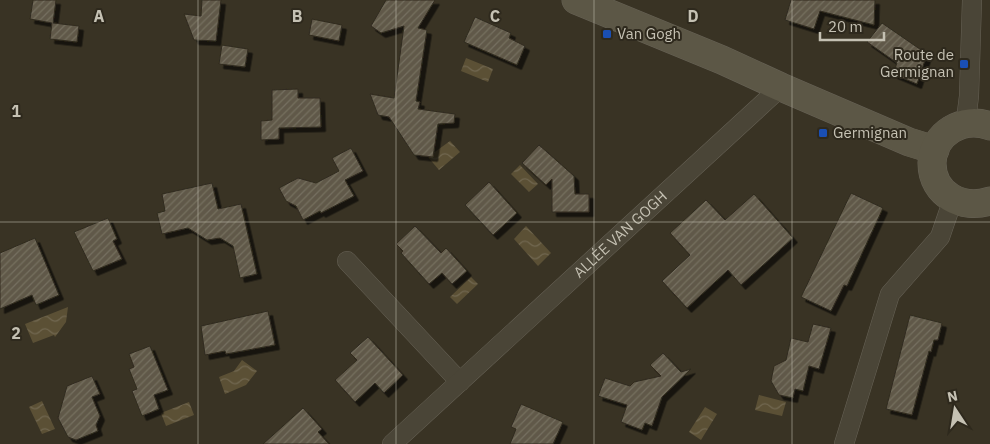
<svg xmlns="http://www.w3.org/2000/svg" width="990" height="444" font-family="'IBM Plex Sans',sans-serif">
<defs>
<pattern id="water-waves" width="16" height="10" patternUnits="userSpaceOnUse" patternTransform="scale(1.25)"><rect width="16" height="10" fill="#5b5035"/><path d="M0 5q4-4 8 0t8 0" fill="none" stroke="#716750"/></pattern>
<pattern id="building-hatch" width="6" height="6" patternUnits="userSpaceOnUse" patternTransform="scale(1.25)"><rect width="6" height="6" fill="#605948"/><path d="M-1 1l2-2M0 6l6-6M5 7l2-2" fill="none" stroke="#756f60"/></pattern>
<filter id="shadow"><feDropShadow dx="4.5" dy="4.5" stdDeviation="0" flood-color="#0009"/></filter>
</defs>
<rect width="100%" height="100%" fill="#393324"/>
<g fill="url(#water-waves)">
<path d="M466,58L493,69L488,82L461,71Z"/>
<path d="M450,141L460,152L439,170L428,157Z"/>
<path d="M520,165L538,184L529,192L511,174Z"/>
<path d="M526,226L551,253L538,266L514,239Z"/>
<path d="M471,277L478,284L457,304L450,297Z"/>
<path d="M68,307L66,322L55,337L54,335L33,343L25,324Z"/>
<path d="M242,360L257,371L246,385L225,394L219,377L234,371Z"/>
<path d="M759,395L786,402L782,416L755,410Z"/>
<path d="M42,401L55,429L42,434L29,407Z"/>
<path d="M189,402L194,415L166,426L161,413Z"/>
<path d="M705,407L717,414L701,440L689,432Z"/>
</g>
<g fill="url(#building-hatch)" stroke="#302b1f" filter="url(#shadow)">
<path d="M33,0H56L53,23L79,26L77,42L50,39L52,23L30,19Z"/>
<path d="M202,0H221L216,41L194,40L184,14L201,16Z"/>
<path d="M386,0H435L418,28L427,30L416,101L420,102L418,109L455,114L454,123L438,124L433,157L414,155L389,117L378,115L370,94L394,98L404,26L381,33L371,26Z"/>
<path d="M791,0H875L874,25L820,11L814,29L785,20Z"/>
<path d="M475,17L511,33L509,38L525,46L517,65L464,42Z"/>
<path d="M312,19L342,25L339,41L309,35Z"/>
<path d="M882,23L927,54L917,84L893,74L897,63L867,42Z"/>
<path d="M222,45L248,49L245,67L219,64Z"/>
<path d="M298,89V98H320L321,127L279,128V139L261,140V121L272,120V90Z"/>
<path d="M539,145L574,176L575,194H589V212H552V179L546,185L522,163Z"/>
<path d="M351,148L363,171L345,180L354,196L321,213L320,211L303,220L296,206L286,201L279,188L298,178L316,183L339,171L332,158Z"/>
<path d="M489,182L517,213L493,235L465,205Z"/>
<path d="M212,183L218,209L241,204L257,274L240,278L233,246L220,238L207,240L188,228L162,234L157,213L165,211L162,194Z"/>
<path d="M851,193L883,208L847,286L844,285L831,311L801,297Z"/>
<path d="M754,194L793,238L741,285L728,270L687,308L662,281L690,255L670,233L706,200L725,220Z"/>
<path d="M108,218L117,239L113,241L122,259L93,271L74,232Z"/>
<path d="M415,226L441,253L446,248L467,271L452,284L442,273L429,284L401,253L403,251L396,244Z"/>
<path d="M35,238L59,295L36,305L32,295L0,309V253Z"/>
<path d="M268,311L275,345L226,354L225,351L205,355L201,326Z"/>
<path d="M910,315L942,323L938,340H934L931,352L929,351L912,415L886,409Z"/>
<path d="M813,324L831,328L819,369L809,366L803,391L795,389L793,398L779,395L771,381L774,366L786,360L791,338L808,342Z"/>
<path d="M368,337L403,375L384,393L375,383L355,402L335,380L357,360L350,353Z"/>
<path d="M150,346L168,390L154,395L159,409L142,416L132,391L137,389L129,369L134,367L129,354Z"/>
<path d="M663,353L681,372L691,369L662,397L652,426L645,423L642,430L621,422L627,405L598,396L605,378L630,386L634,382L661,376L650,365Z"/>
<path d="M92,376L100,394L92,397L100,416L96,425L98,431L76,440L68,437L58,418L67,386Z"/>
<path d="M521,404L563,422L553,444H510L516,429L511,427Z"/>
<path d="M303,408L322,429L318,432L329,444H263Z"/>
</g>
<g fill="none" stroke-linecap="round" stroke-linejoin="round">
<defs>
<g id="street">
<path d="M970,122L967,112L969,96L972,0"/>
<path d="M347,261L460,382"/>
<path id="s1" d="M392,444L781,87"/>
<path d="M844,444L890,294L940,237L953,199"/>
</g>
<g id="secondary">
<path d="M576,0L722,60L781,87L909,142L935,150"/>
<path d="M990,126C963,116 933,133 932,163C932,195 963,210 990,201"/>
</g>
</defs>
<use href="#street" stroke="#676256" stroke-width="20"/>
<use href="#secondary" stroke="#676256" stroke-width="29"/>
<use href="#street" stroke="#4a4537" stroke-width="19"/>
<use href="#secondary" stroke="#5c5746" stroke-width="28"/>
</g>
<path fill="none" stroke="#c5c1b3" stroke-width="1" stroke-opacity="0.55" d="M198,0V444M396,0V444M594,0V444M792,0V444M0,222H990"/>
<g fill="#1a4fb4" stroke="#2e291d" stroke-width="2">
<rect x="602" y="29" width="10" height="10" rx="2.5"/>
<rect x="959" y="59" width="10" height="10" rx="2.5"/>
<rect x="818" y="128" width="10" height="10" rx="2.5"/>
</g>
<g text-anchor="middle" stroke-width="4" stroke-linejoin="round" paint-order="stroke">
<g font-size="15" fill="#c5c1b3" stroke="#2e291d" text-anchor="start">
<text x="617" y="39">Van Gogh</text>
<text x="954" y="60" text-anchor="end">Route de<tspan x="954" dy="17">Germignan</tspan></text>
<text x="833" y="138">Germignan</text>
</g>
<g font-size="15" fill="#c5c1b3" stroke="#2e291d">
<text dy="5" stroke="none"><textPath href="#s1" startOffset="310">ALLÉE VAN GOGH</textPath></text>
</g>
</g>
<g font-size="16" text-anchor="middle" font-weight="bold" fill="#c5c1b3" stroke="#2e291d" stroke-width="4" stroke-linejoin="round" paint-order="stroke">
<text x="99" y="22">A</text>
<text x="297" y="22">B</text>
<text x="495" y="22">C</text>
<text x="693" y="22">D</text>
<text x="16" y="117">1</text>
<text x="16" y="339">2</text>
</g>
<g transform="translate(955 409) rotate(348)" stroke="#2e291d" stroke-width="4" paint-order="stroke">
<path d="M0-4L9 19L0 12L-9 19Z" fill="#c5c1b3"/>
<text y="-8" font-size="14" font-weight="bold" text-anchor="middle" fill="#c5c1b3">N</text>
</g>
<path d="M820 32v8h64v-8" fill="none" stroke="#c5c1b3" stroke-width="2.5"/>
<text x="828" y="32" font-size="15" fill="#c5c1b3" stroke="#2e291d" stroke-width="4" paint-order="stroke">20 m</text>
</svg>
